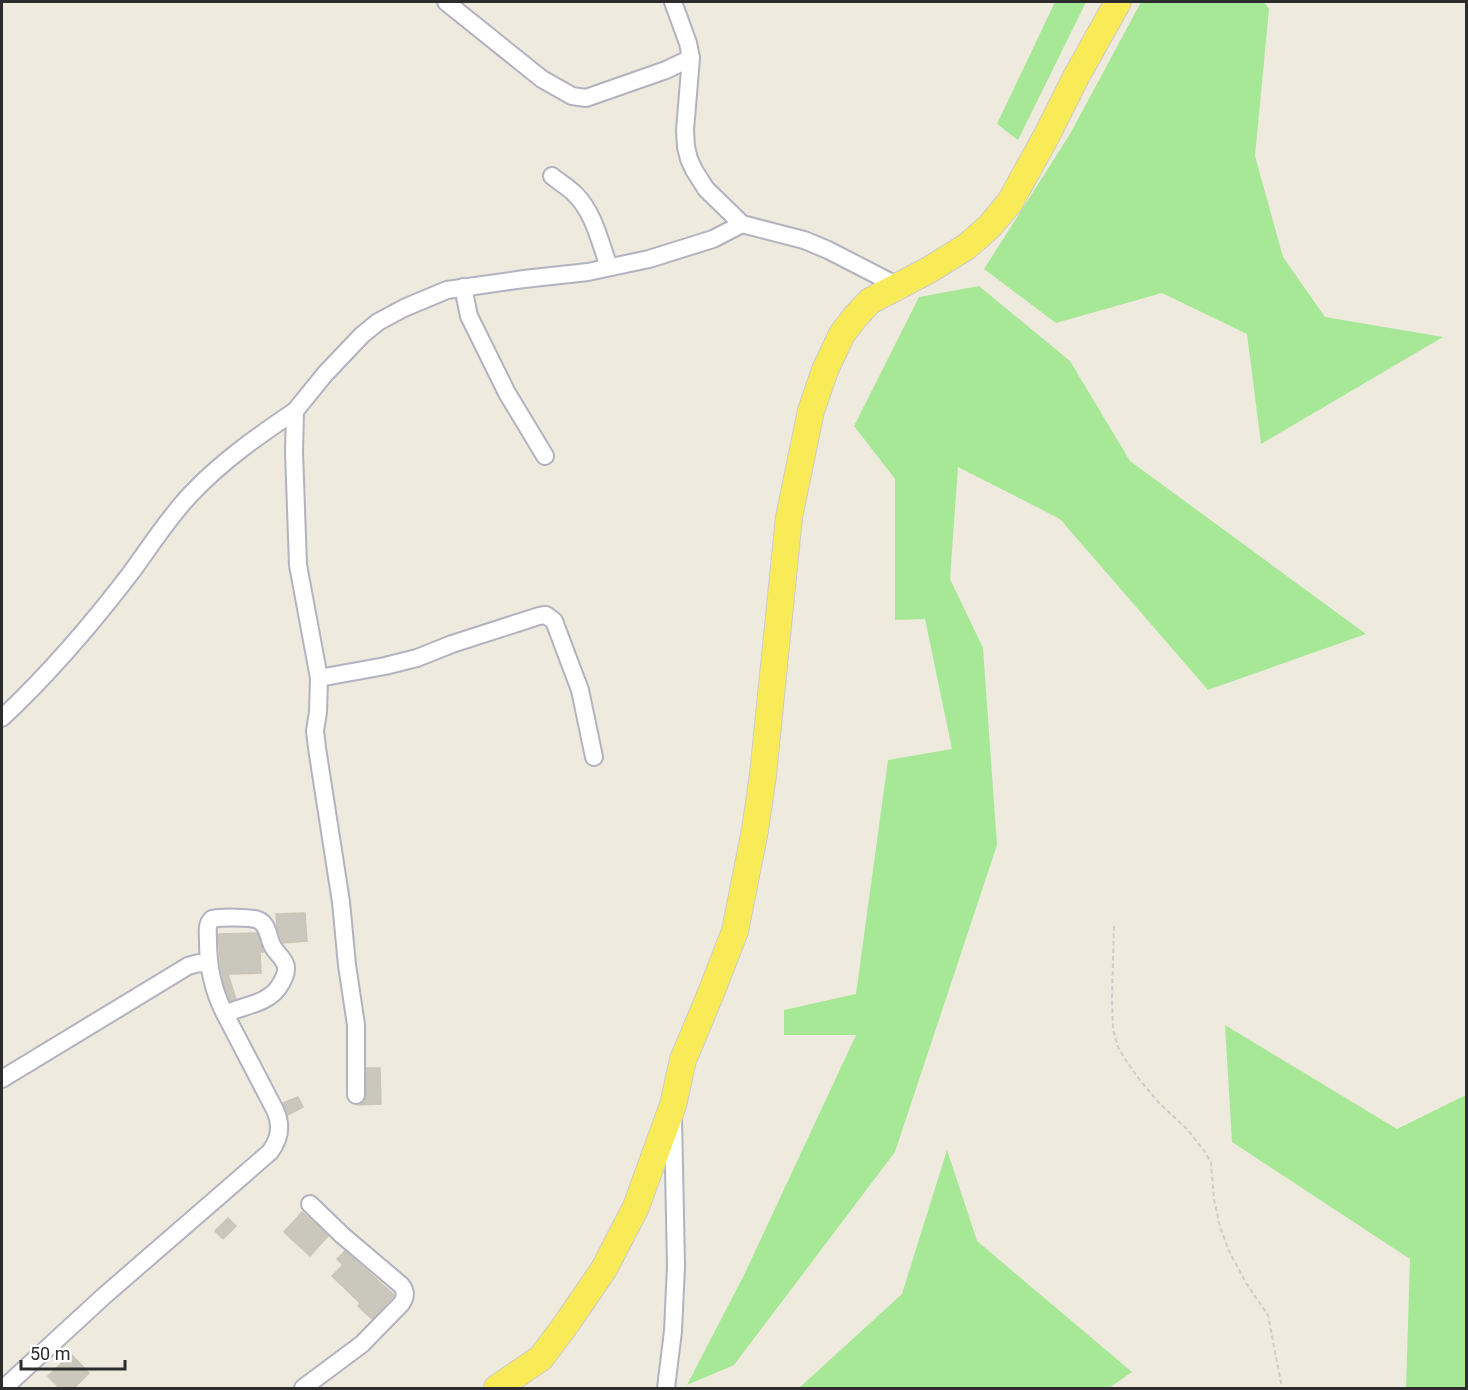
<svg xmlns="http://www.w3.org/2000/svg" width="1468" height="1390" font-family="Roboto,sans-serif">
<rect width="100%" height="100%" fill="#efeade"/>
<g fill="#a7e897">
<path d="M1055,2H1086L1018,140L997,124Z"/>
<path d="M1141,2H1264L1269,9L1255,156L1283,257L1325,317L1443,337L1261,444L1247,334L1162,293L1056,323L984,269L1070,134Z"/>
<path d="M979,286L1070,361L1130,461L1366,634L1208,690L1060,519L958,467L950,579L983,648L997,845L895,1152L734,1365L687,1385L745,1273L856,1035H784V1010L856,994L888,760L952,749L925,619L895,620V479L854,426L919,297Z"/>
<path d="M1225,1025L1397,1129L1466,1095V1388H1406L1410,1259L1232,1142Z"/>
<path d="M947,1150L977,1241L1132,1372L1109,1388H799L902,1294Z"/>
</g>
<g fill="#cac7bd" stroke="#cac6b7" stroke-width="1.5">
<path d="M305,913L307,941L283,943L277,927L276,914Z"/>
<path d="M257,933L263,950V952H260L261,973L228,974L236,999L230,1001L224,985L221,968L218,934Z"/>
<path d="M366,1068H380L381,1104L359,1105L365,1101L366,1096Z"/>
<path d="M298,1097L303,1107L288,1115L283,1103Z"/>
<path d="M302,1212L328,1236L310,1256L284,1232Z"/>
<path d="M228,1218L236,1226L223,1239L215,1231Z"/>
<path d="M345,1251L394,1295L372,1319L358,1306L360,1303L332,1276L343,1265L337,1259Z"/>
<path d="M71,1354L89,1373L73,1389H60L48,1376Z"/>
</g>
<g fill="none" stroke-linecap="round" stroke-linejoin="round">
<defs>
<g id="street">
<path d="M446,2L542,79L572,96L586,98L666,70L691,58"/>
<path d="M673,2L688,43L691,58L685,130L686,147L689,159L694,170L706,189L742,224L804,240L828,250L898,286"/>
<path d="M552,176C559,182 568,187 575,194C594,213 600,242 609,267"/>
<path d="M463,287L469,316L507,393L545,456"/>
<path d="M319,678L385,666L417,658L452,644L539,616L546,615L554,621L580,690L594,757"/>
<path d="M2,718C49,674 91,625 130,574C150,547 168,518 191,494C222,461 258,436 295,411"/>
<path d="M2,1079L188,966L199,963L209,964"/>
<path d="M356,1095V1025L347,965L341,902L317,748L315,731L318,712L319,678L298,565L294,452L295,411L325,374L362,335L378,322L404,308L447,290L524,279L588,272L649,259L713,239L742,224"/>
<path d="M4,1388L104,1296L270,1152C280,1139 282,1125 275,1110L225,1014C213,991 208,967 208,941C208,932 206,925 212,919C220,917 251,917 258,920C269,924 268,939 273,947C277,954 285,959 286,967C287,973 282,983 278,988C267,1004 241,1006 225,1014"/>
<path d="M303,1388L362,1344L401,1304C406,1297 406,1291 401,1285L342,1235L310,1204"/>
<path d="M666,1388L673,1331L676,1266L673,1118"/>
</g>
<path id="primary" d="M497,1388L541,1358L567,1323L604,1269L636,1207L673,1105L683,1060L711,993L735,931L755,830L763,775L789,517L811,411L825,370L842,334L856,316L870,301L929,270L966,247L989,227L1010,202L1047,135L1076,77L1118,2"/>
</defs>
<use href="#street" stroke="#b2b2c1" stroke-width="20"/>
<use href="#primary" stroke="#ccc" stroke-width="28"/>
<path stroke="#ccc" stroke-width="2" stroke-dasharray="4.5 3" stroke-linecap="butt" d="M1114,926L1112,998L1113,1029L1118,1047L1125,1059L1139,1079L1160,1104L1187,1129L1205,1152L1211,1163L1214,1199L1220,1227L1229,1251L1246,1283L1268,1315L1282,1388"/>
<use href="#street" stroke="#fff" stroke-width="16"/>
<use href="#primary" stroke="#f9eb58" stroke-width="26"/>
</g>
<rect width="1468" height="1390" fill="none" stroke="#2c2c2c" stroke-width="6"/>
<path d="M21 1360v9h104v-9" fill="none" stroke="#2c2c2c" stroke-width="3"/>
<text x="30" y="1360" font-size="18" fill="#2c2c2c" stroke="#ffffff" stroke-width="4.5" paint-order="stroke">50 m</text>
</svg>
